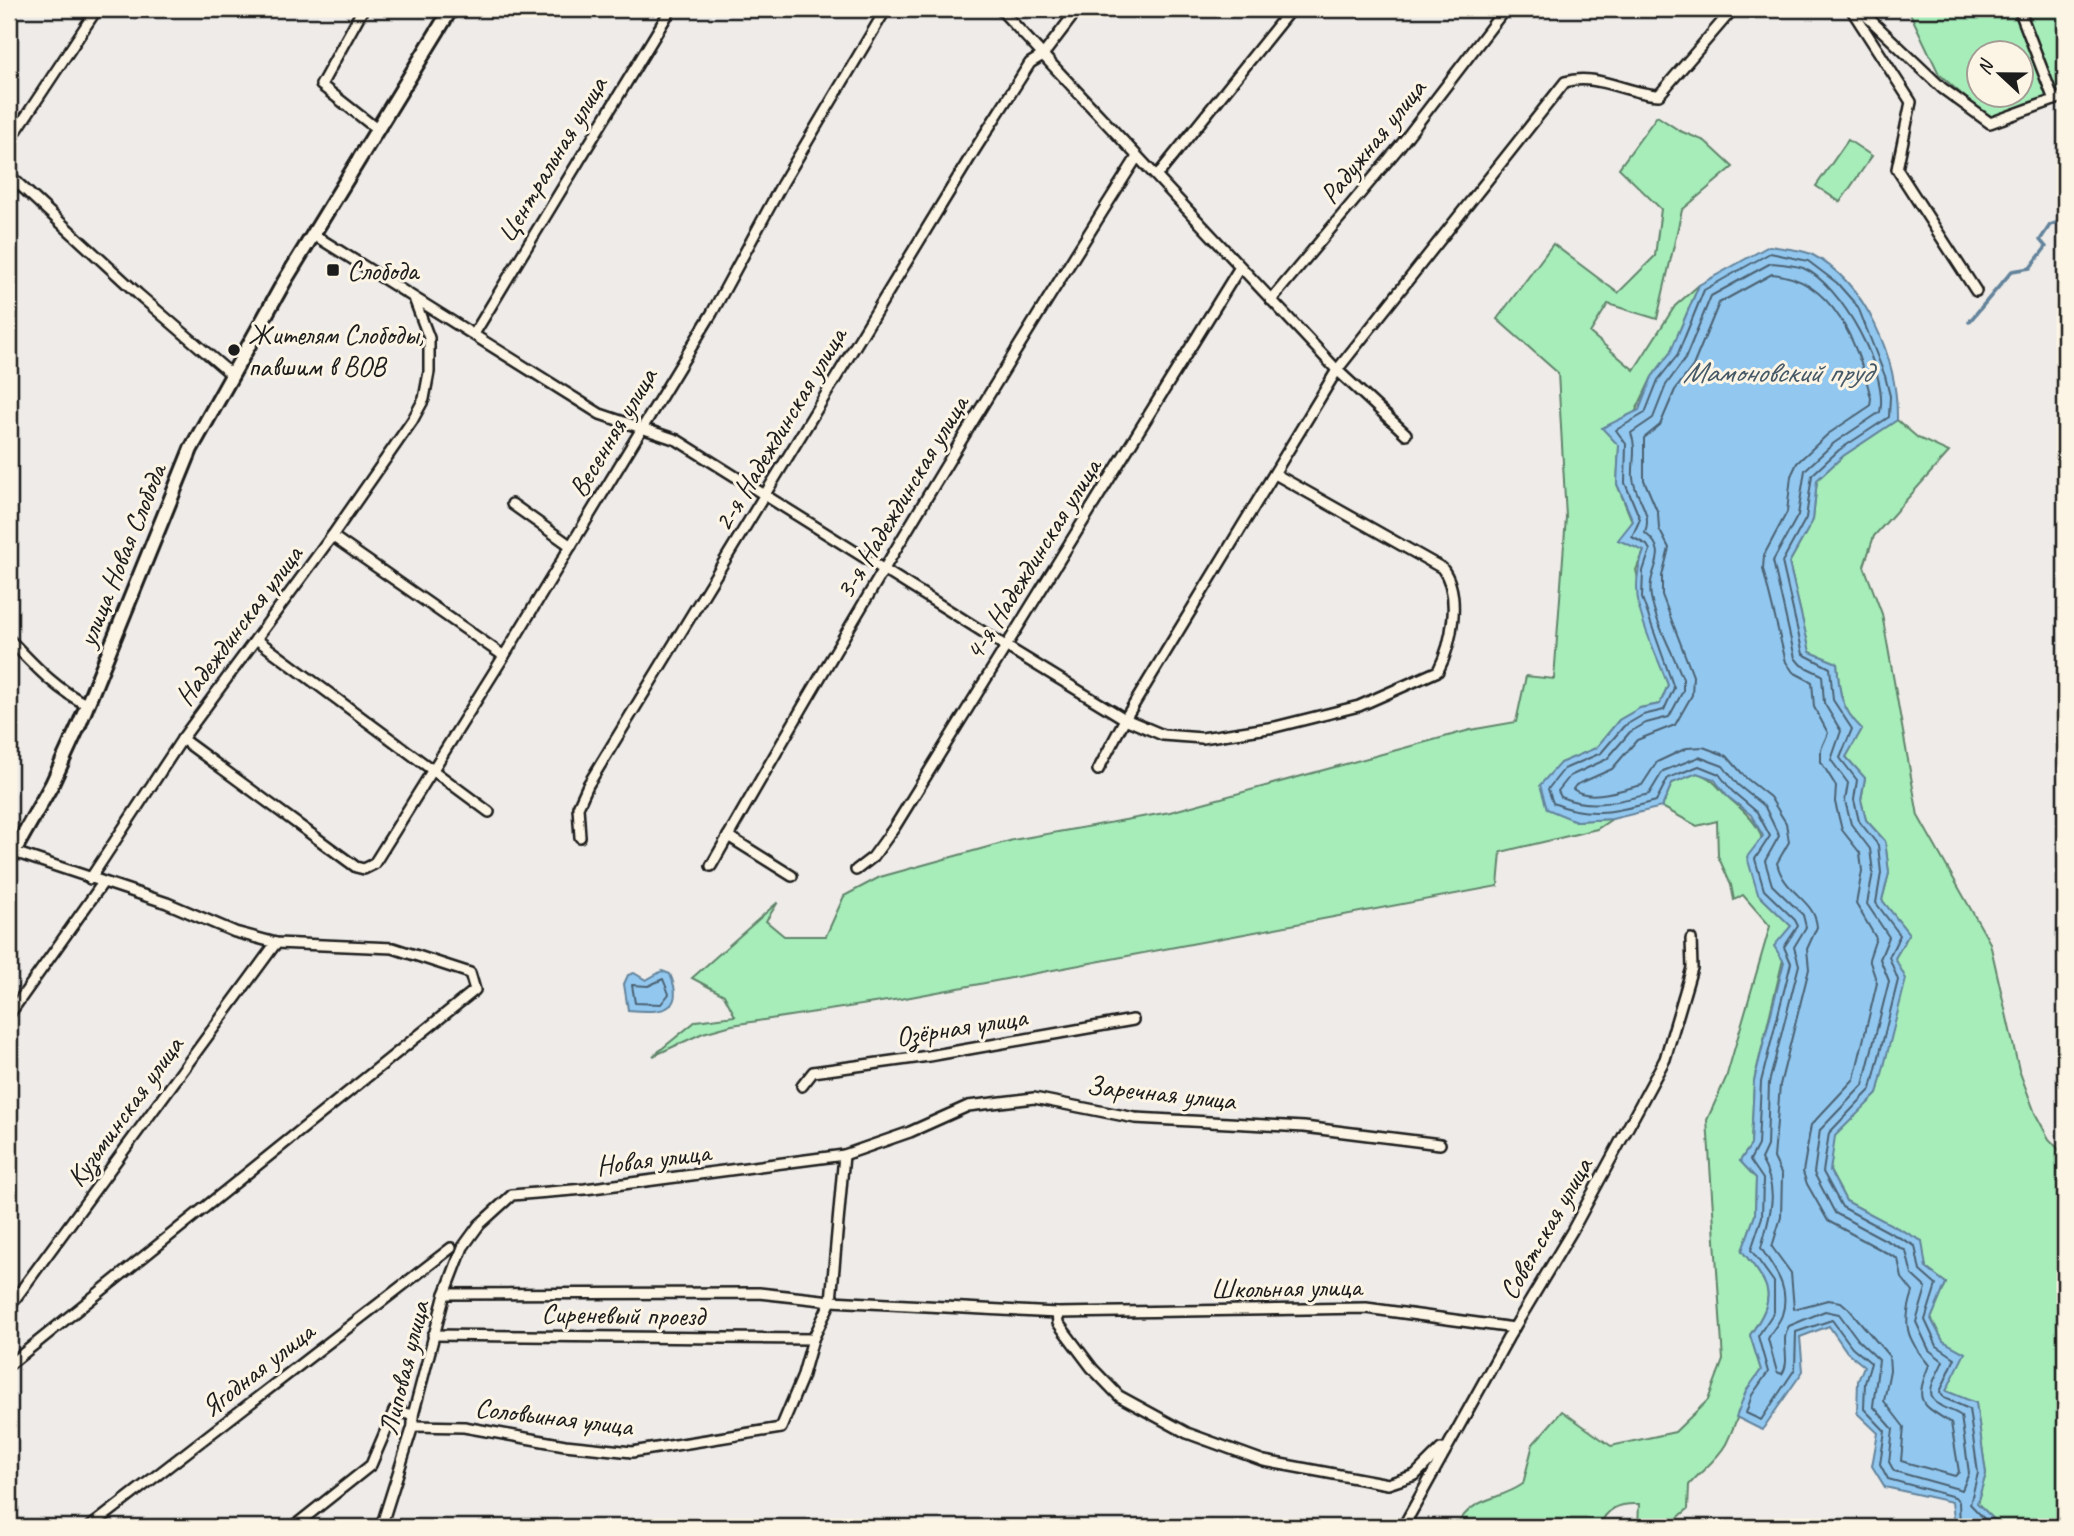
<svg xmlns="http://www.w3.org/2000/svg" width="2074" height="1536" font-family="Caveat,sans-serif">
<rect width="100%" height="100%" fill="#eeebe8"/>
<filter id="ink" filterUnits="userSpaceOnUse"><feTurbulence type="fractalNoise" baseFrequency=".0143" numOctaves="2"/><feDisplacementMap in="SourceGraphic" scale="14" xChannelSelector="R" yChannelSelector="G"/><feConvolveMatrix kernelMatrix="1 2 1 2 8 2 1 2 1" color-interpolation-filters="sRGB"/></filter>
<g filter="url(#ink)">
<g fill="#a6edba" stroke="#61846b" stroke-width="2" fill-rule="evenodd">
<path d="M1908,9H2065V103L1993,117L1979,110L1939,74ZM1980,52H2022V94H1980Z"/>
<path d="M1657,116L1680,131L1705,141L1733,167L1682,210L1657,319L1608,304L1590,333L1634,370L1675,306L1699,285L1670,353L1652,377L1619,446L1617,484L1644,551L1636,570L1656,652L1668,685L1660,704L1640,708L1619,720L1596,748L1560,763L1576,821L1612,819L1597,829L1501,852L1498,886L900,999L732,1025L703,1033L653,1056L696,1021L735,1016L724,995L692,978L778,902L766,921L784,936H826L844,896L880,877L1013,840L1170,812L1470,730L1516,722L1526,676L1554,679L1566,517L1558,373L1497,319L1553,244L1618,293L1655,256L1661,209L1619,168Z"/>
<path d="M1848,140L1872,156L1840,202L1816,186Z"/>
<path d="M1897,420L1918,438L1949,452L1874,536L1864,566L1882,614L1918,816L1990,943L2019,1070L2035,1113L2049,1139L2065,1156V1527H2002L1977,1503L1986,1474L1976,1404L1946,1391L1943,1341L1931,1318L1946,1283L1926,1268L1921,1241L1846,1201L1830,1171L1834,1136L1877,1094L1895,1016V958L1909,934L1882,900L1889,873L1885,841L1866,820L1861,800L1865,778L1846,757L1862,729C1840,708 1839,691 1837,663L1810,652L1789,563L1813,520L1817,480L1843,456Z"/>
<path d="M1697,773C1717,780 1716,787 1730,799C1773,835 1763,841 1758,894L1791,926L1754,1081L1751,1145L1740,1161L1756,1178L1755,1215L1742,1251C1771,1287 1778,1295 1750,1335L1761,1370C1743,1395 1739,1418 1726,1444C1717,1460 1701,1471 1689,1485L1688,1509L1667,1527H1638L1639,1504C1618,1503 1607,1508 1599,1527H1456C1473,1495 1497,1502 1523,1484L1533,1444L1562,1411L1611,1446L1675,1432L1708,1400L1723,1360L1707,1120L1726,1078L1770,926L1743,895L1734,900L1731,885L1718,856L1717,821L1697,826L1662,807L1672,783Z"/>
</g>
<g fill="#92c8f0" stroke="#63839b" stroke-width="2">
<path d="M1769,246C1782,248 1800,249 1811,254C1867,283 1898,360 1897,420L1843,456L1817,480L1813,520L1789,563L1810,652L1837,663C1839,691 1840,708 1862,729L1846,757L1865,778L1861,800L1866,820L1885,841L1889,873L1882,900L1909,934L1895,958L1906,979L1877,1094L1835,1136L1830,1171L1846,1201L1922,1241L1926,1268L1946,1283L1931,1319L1943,1341L1965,1353L1946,1391L1976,1403L1986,1474L1977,1503L2002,1527H1955L1952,1502L1885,1487L1872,1466L1878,1433L1857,1413L1858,1381L1864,1366L1847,1352L1829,1326L1800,1337L1803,1371L1762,1430L1736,1417L1746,1391L1761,1370L1750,1335C1778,1295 1771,1287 1742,1251L1755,1215L1756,1178L1740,1161L1751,1145L1754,1081L1784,962L1774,946L1791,926L1758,894L1747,857L1763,836L1751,815L1727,796L1714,779L1697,773L1672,783L1662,807L1612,819L1576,821L1547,809L1540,785L1560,763L1596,748L1619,720L1640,708L1660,704L1668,685C1651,638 1624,600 1644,551L1618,540L1633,521L1617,484L1619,446L1602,428L1639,410L1652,377L1670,353L1699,285Z"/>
<path d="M662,971L670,974C687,1014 657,1013 628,1010L624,984L628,975L634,973L646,980Z"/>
</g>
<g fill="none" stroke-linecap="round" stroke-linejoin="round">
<g stroke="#4b6171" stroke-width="2">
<path d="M1771,263C1781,264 1794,265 1803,268C1841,284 1889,372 1880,412L1834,443L1805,470L1798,515L1773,561L1795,658L1801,665L1822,675L1824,703L1841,731L1831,760L1848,783L1845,801L1851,824L1870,849L1873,872L1867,904L1889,937L1880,959L1889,981L1863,1085L1820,1130L1814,1173L1835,1213L1906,1251L1912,1275L1926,1288L1916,1322L1929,1350L1943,1361C1938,1375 1920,1395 1941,1406C1947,1410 1955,1411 1961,1416L1969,1473L1962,1490L1894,1471L1889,1462L1893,1429L1873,1406L1879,1360L1859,1341L1839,1314L1825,1311L1789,1326C1779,1341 1792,1360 1782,1374L1777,1372L1768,1339C1771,1331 1779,1324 1782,1315C1791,1287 1774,1269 1761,1248C1770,1214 1780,1192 1761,1159L1767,1146L1769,1083L1799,965L1794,947L1806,927L1803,915L1772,885L1765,861L1779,836L1765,807L1738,785L1723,766L1699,757L1663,771L1649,794C1619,801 1591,810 1561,797L1558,791L1570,776L1607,759L1630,732L1646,723L1669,717L1683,691V679C1673,653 1656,624 1651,597C1646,568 1673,555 1645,533C1653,511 1635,499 1633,478C1632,462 1637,448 1631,433L1653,418L1666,385L1685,359L1711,296Z"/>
<path d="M1772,274C1834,279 1858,345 1871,398L1870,406L1828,434L1797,463L1791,476L1787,512L1764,555L1763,569L1786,662L1793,672L1812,682L1814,707L1828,733L1821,749V762L1836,786L1835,802L1842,830L1860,853L1862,871L1856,904L1876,938L1869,959L1877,983L1854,1079L1811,1125L1803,1172L1807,1184L1828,1221L1898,1259L1902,1278L1913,1292C1902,1325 1906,1338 1929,1365C1914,1403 1920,1403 1951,1423L1959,1472L1955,1476L1901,1461L1904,1427L1884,1401L1890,1370L1889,1356L1849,1309L1841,1302L1828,1300L1794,1309L1791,1273L1772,1247L1781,1217L1782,1175L1774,1158L1780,1085L1809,969L1807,949L1817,927C1815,899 1784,894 1777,863L1789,842L1786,823L1770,797L1746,778L1727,756L1703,747L1687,748L1657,762L1642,785C1624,789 1589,802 1573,789L1576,785L1612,769L1637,740L1675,725L1692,695L1693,676L1662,595V576L1669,548L1659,529L1658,513L1644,480V438L1660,425L1675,390L1693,366L1719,303Z"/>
<path d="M663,979L669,994L661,1004L635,1003L632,985L648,986Z"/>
<path d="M1960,1527L1959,1502L1955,1497L1888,1479L1880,1464L1885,1431L1864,1409L1865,1383L1871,1363L1852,1347L1832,1320L1796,1332L1795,1369L1761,1420L1746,1413L1752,1395L1768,1372L1758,1336L1774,1312V1282L1751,1250L1762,1217L1763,1179L1750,1160L1758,1145L1761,1082L1791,963L1784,947L1798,926L1795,920L1764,890L1755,859L1770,836L1757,812L1732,791L1719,774L1699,766L1668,778L1656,801C1619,811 1590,819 1553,803L1548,789L1564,769L1601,753L1624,726L1643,715L1664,710L1674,688L1642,598L1643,571L1650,550L1647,545L1632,537L1640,519L1625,483L1626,444L1616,430L1645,413L1658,380L1677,356L1704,290L1770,253L1808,261L1837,283L1858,307L1885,376L1890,396L1889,417L1839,450L1812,475L1806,518L1782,562L1803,654L1830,668L1833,700L1852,729L1840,758L1857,780L1854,800L1859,821L1878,845L1881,873L1876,903L1900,935L1889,957L1898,980L1871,1089L1829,1133L1823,1172L1842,1207L1915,1246L1920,1271L1936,1285L1925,1320L1937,1346L1955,1358L1940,1392L1944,1398L1969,1409L1978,1473L1970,1504L1992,1527"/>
</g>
<path stroke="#63839b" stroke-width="3.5" d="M1969,322L2012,271L2030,268L2046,247L2040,240L2050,225L2065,220"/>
<defs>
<g id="street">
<path d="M363,9L321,85L378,130"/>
<path d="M1000,9L1337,370L1406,434"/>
<path d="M1851,9L1911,102L1897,169L1976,291"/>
<path d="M1859,9L1942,88L1990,123L2065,96"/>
<path d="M2019,9L2054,100"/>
<path d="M9,142L97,9"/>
<path d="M9,175L138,294L231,374"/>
<path d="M1157,176L1291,9"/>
<path d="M314,235L600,414L677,440L1004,645L1125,719L1163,735L1202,738L1275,727L1359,706L1438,671C1452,644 1462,594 1442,568L1275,474"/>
<path d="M1271,300L1400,146L1505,9"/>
<path d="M474,334L671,9"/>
<path d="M512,504L571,546"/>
<path d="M332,536L504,656"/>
<path d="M9,639C33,664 56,690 88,705"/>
<path d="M256,639L489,812"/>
<path d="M182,739L356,867L364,869L374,864L504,656L712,313L782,184L886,9"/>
<path d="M1098,770L1125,719L1337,370L1565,82C1595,72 1628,94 1659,95L1733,9"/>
<path d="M728,836L792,876"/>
<path d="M580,837L578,807L588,785L974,151L1030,63L1043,55L1078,9"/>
<path d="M711,866C848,626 989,390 1137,157"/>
<path d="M856,870L873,857L894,828L1240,267"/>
<path d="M90,879L182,739L332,536L412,421L424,399L429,372V338L415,301"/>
<path d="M9,1015L102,884"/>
<path d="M802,1086L813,1072L929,1056L1133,1020"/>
<path d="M445,1294L759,1293L831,1301L1057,1313L1366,1308L1514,1328"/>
<path d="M9,1307L276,943"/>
<path d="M1057,1313L1058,1323L1092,1368L1119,1396L1187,1433L1264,1461L1388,1484L1415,1475L1441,1449"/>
<path d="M433,1335L813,1339"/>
<path d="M9,1365L475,990L470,973L393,948L276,943L235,932L167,903L14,852"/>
<path d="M413,1426L464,1427L565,1445L632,1452L781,1428L802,1378L813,1339L831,1301L844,1155"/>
<path d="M90,1527L451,1248"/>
<path d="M293,1527L371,1465L394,1411L413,1415"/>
<path d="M381,1527L413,1426V1415L445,1294L463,1247L479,1225L512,1195L585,1189L844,1155L910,1132L968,1106L1034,1098L1135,1118L1304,1127L1440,1144"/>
<path d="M1403,1527L1508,1338L1572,1231L1665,1059L1692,968L1691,939"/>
</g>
<path id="secondary" d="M9,860L52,784L79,725L191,449L284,282L451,9"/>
</defs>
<use href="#street" stroke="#1c1c1c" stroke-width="14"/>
<use href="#secondary" stroke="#1c1c1c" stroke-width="18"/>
<use href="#street" stroke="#fcf5e5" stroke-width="9"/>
<use href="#secondary" stroke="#fcf5e5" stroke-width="12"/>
</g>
</g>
<g fill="#1c1c1c" stroke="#fcf5e5" stroke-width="2.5">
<rect x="326" y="263" width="14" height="14" rx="3.5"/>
<circle cx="234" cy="350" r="7"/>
</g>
<g text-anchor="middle" stroke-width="6" stroke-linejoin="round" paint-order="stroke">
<g font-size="28" fill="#1c1c1c" stroke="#fcf5e5">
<text transform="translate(1372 141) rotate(-51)" y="10">Радужная улица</text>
<text transform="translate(551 159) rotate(-59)" y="10">Центральная улица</text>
<text transform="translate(779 429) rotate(-59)" y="10">2-я Надеждинская улица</text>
<text transform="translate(612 432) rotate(-59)" y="10">Весенняя улица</text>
<text transform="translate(901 497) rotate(-59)" y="10">3-я Надеждинская улица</text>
<text transform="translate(121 555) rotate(-68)" y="10">улица Новая Слобода</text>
<text transform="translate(1032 559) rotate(-58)" y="10">4-я Надеждинская улица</text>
<text transform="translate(238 625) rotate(-53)" y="10">Надеждинская улица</text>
<text transform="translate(961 1026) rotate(-9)" y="10">Озёрная улица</text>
<text transform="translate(1161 1092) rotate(6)" y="10">Заречная улица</text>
<text transform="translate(124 1111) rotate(-54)" y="10">Кузьминская улица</text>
<text transform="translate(653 1158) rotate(-7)" y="10">Новая улица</text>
<text transform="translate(1545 1228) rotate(-60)" y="10">Советская улица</text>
<text transform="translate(1286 1287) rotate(-1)" y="10">Школьная улица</text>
<text transform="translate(623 1314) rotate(1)" y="10">Сиреневый проезд</text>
<text transform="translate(403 1368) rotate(-76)" y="10">Липовая улица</text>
<text transform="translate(257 1369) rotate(-38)" y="10">Ягодная улица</text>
<text transform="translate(554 1416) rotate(7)" y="10">Соловьиная улица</text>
</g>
<g font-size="28" fill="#1c1c1c" stroke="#fcf5e5" text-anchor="start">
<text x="347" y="280">Слобода</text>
<text x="248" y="344">Жителям Слободы,<tspan x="248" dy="32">павшим в ВОВ</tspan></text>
</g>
<g font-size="30" font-style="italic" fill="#455866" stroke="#fcf5e5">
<text x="1777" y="382">Мамоновский пруд</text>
</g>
</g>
<rect width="2074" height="1536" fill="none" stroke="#fcf5e5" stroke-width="35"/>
<rect x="18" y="18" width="2039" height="1501" fill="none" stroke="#1c1c1c" stroke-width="2.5" filter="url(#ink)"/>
<g transform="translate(2000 74) rotate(292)"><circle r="33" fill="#fcf5e5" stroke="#a29e95" stroke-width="2"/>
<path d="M0-5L12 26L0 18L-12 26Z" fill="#1c1c1c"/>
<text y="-10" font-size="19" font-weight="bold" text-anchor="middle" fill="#1c1c1c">N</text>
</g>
</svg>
